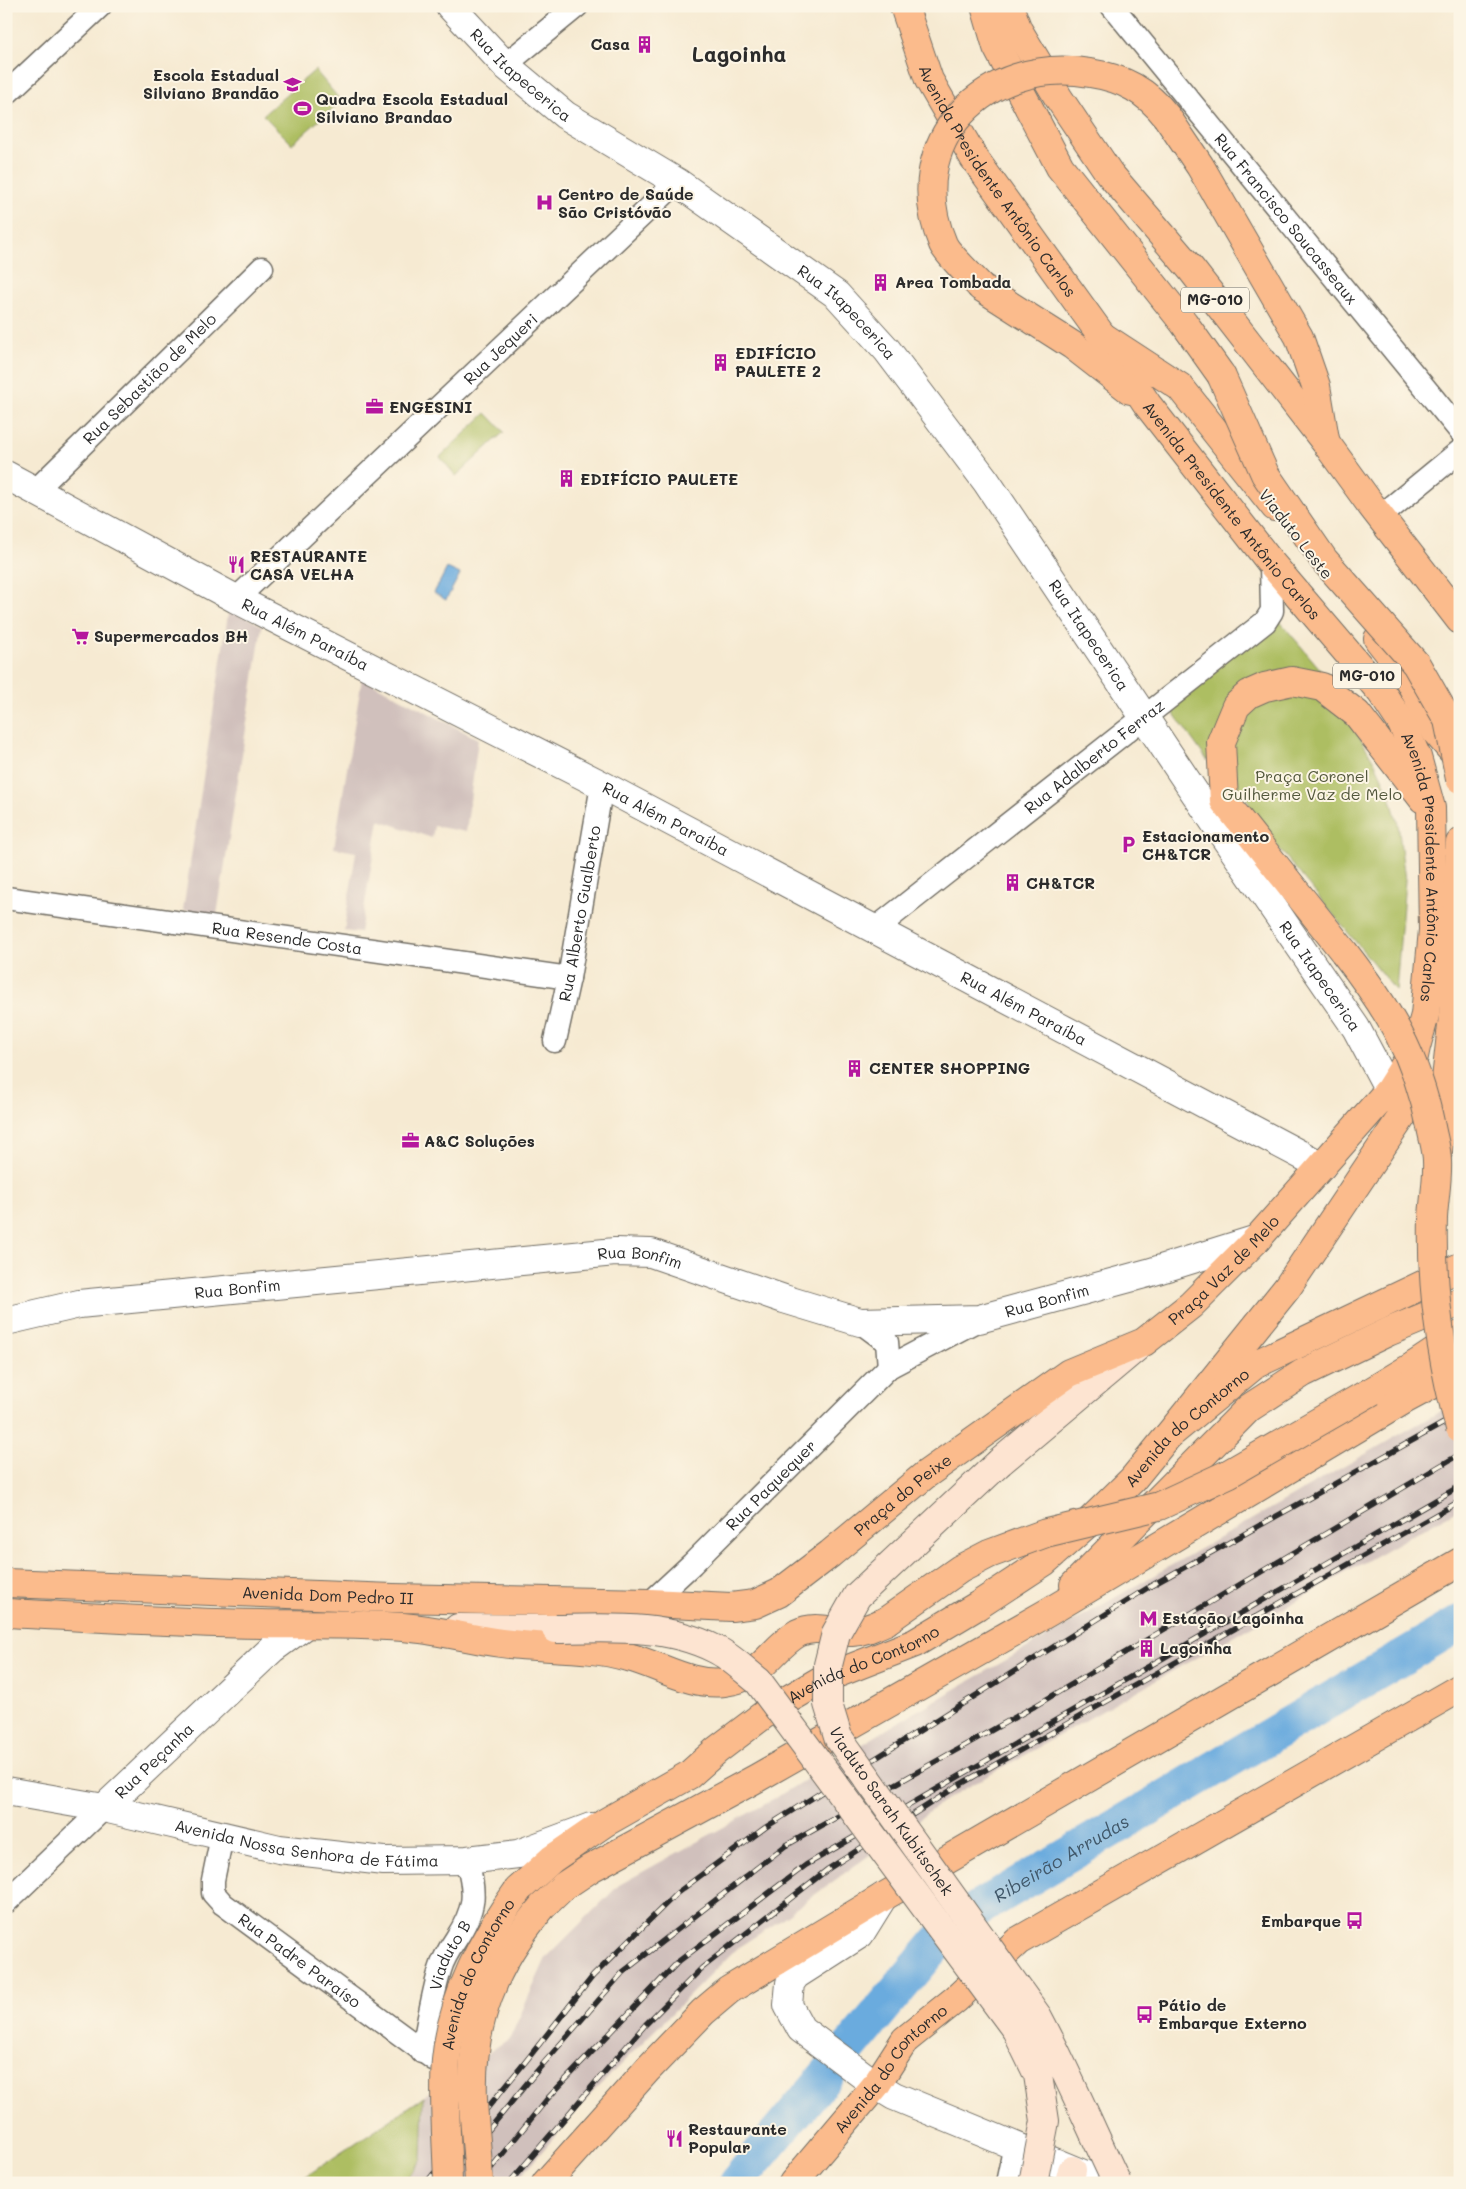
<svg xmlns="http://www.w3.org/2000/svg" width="1466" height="2189" font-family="Mali,sans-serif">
<rect width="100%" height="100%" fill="#fcf5e5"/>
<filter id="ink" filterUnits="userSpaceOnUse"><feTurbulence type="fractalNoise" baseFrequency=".02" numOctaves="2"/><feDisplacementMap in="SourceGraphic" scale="10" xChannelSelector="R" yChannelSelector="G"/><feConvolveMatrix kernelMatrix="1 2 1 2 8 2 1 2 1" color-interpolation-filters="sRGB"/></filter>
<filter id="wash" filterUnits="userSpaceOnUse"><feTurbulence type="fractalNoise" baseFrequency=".0096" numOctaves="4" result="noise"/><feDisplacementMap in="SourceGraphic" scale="20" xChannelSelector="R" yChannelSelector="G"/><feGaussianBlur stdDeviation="1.12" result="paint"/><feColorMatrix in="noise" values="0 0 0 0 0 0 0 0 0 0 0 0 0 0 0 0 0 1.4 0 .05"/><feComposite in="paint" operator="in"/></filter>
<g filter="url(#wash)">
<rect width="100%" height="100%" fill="#f6ead2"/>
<g fill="#d0c0bc">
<path d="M229,608L262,626L217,915L183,910Z"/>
<path d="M362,678L478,739L466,832L434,826L432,838L379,820L360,933L344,931L356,852L334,848Z"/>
<path d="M1460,1400V1508L947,1799L773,1925L737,1948L591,2094L515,2183H296L510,2038L546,1958L619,1885L769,1802L910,1715Z"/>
</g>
<g fill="#adbe62" stroke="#6c7446">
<path d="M315,70L341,101L292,144L263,115Z"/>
<path d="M486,413L504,432L456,476L440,457Z"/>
<path d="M1277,618L1326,676L1273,673L1213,757L1207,760L1167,704Z"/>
<path d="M1305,691L1342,714L1361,739L1376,765L1389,793L1398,824L1405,880L1396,991L1249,812V802L1231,776L1233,733L1258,699Z"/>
<path d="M424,2097L422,2159L404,2183H296Z"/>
</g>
<path fill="#6babde" stroke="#4b6b84" d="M447,568L460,574L446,600L434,593Z"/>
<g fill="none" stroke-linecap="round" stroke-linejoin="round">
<path stroke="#6babde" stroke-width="36" id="s1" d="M736,2183L938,1942L959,1922L979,1908L1460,1623"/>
</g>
</g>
<g filter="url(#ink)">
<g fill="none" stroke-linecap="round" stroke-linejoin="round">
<defs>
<g id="minor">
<path id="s2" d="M1112,6L1460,431"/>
<path d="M505,65L577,6"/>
<path d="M6,94L100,6"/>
<path id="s3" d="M36,490L262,268"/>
<path d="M1381,516L1460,451"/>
<path id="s4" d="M236,599L677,182"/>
<path id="s5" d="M6,898L569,978"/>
<path id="s6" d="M875,929L1265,622L1272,611L1271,563"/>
<path id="s7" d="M555,1041L569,978L602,785"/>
<path d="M860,1322L887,1342L889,1367"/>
<path id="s8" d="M650,1603L692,1564L889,1367L978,1320"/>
<path id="s9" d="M222,1836L213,1880V1893L223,1904L435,2060"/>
<path d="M6,1902L104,1808"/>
<path id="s10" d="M422,2052C428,2025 432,1996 440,1970C443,1959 450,1948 456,1939C476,1908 476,1894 467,1860"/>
<path d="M1007,2183L1015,2145"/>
</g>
<g id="tertiary">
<path id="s11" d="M450,6L505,65L565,115L677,182L837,295L887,350L986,481L1223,835L1356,1028L1389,1090"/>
<path id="s12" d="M6,475L236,599L602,785L1322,1166"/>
<path id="s13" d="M6,1321L79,1304L615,1252L651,1253L784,1299L860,1322L979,1319L1148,1273L1257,1239"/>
<path id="s14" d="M6,1791L104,1808L279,1849L384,1861L467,1860L518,1854L591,1827"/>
<path id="s15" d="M104,1808L272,1649L305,1625"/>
<path d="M883,1897L860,1934L796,1975L790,1983L788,2005L801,2029L876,2085L894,2096L1105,2183"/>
</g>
<g id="secondary">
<path d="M1000,1462L1137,1347"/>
<path d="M458,1628L556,1629"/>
<path d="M1069,2183L1072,2170"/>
</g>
<g id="primary">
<path d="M1102,336L1180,387L1275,507"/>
<path d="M1378,639L1407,676L1436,732L1460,760"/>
<path d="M1372,1391L1415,1365"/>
<path id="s16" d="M6,1583L393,1598L650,1603L731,1607L755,1604L779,1593L830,1554L925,1475L1069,1373L1144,1342L1191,1305L1257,1239L1389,1090L1415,1049"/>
<path d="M6,1613C91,1617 176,1623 261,1624C310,1625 364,1623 412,1628C442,1631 471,1639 501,1643C543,1649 587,1645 628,1657C660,1665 690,1686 724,1682C763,1678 770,1649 798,1633C816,1624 834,1633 852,1632C865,1631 875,1626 886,1621"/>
<path d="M546,2183L648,2069L703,2012L729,1990L883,1897L1460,1562"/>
<path id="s17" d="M793,2183L876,2085L905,2040L956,1999L1018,1941L1460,1688"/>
</g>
<g id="trunk">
<path id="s18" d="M904,6L929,80L974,158L1102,336L1147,404L1271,563L1381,692L1401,722L1417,757L1431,808L1433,930L1425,1015L1416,1047L1401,1118L1287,1288L1168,1436"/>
<path d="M985,6L997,47L1060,167L1184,323L1221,375"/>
<path d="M1009,6L1018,30L1058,97L1109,173L1191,269L1326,443L1371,505L1460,620"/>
<path d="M1167,117L1200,166L1299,337L1316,386L1325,439"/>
<path d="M981,287L1072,345L1130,390"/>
<path d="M1344,952L1224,801L1221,742L1236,706L1249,694L1265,687L1292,681L1322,687L1357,714L1423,799"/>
<path d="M1438,1152L1453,1016L1460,843"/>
<path d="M1415,1365L1460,1335"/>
<path d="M1074,1585L1249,1408L1303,1373L1388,1332L1460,1302"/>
<path id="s19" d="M518,1890L552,1859L606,1822L689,1775L717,1750L770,1710L823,1679L915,1643L977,1606L1044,1562L1088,1523L1132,1480L1168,1436L1256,1364L1460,1267"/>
<path d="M542,1907L564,1886L591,1868L757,1778L1047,1613L1404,1400L1460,1370"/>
</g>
</defs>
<use href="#minor" stroke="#726e65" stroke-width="25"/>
<use href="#tertiary" stroke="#726e65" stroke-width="30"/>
<use href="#secondary" stroke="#726e65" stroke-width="30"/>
<use href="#primary" stroke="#726e65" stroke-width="30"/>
<use href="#trunk" stroke="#726e65" stroke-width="30"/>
<use href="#minor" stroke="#fff" stroke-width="22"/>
<use href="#tertiary" stroke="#fff" stroke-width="28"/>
<use href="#secondary" stroke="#fde4d1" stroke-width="28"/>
<use href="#primary" stroke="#fbbb8c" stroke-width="28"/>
<use href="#trunk" stroke="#fbbb8c" stroke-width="28"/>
<defs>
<g id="rail">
<path d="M426,2183L526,2061L593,1976L677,1893L766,1827L1149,1587L1460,1414"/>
<path d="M445,2183L537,2071L623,1972L785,1846L1035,1706L1460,1454"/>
<path d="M479,2183L548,2098L679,1961L806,1865L1460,1486"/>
<path d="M509,2183L645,2025L702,1968L828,1869L959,1785L1460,1501"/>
</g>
</defs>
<use href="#rail" stroke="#2b2b2b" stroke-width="5.5"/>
<use href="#rail" stroke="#fcf5e5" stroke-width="4" stroke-dasharray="11" stroke-linecap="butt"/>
<defs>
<g id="secondary-bridge">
<path id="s20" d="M1000,1462L857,1596L836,1633L828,1665V1704L838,1737L1038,2017C1067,2071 1090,2127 1117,2183"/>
<path d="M556,1629C609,1628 666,1624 715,1649C730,1656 744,1670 758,1681L1016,2030L1038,2075L1045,2121L1033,2183"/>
</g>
<path id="primary-bridge" d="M886,1621L960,1569L989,1554L1046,1533L1159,1506L1228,1474L1372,1391"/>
<g id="trunk-bridge">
<path d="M981,287C972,277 948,255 943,244C899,141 987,55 1090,73C1123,78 1147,91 1167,117"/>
<path d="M1221,375L1265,474L1324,560L1416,664L1448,720L1460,779"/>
<path d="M1344,952C1389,1010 1416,1054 1431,1127C1433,1138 1437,1150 1437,1161C1438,1179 1434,1199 1433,1218C1431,1289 1441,1359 1460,1428"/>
<path id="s21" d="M448,2183C447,2142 443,2101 446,2060C452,1997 481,1941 518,1890"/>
<path d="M479,2183C478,2155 474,2127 473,2099C470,2023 494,1964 542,1907"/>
</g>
</defs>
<use href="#secondary-bridge" stroke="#726e65" stroke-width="30" stroke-linecap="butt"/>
<use href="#primary-bridge" stroke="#726e65" stroke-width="30" stroke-linecap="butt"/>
<use href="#trunk-bridge" stroke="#726e65" stroke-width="30" stroke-linecap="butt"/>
<use href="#secondary-bridge" stroke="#fde4d1" stroke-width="28"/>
<use href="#primary-bridge" stroke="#fbbb8c" stroke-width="28"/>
<use href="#trunk-bridge" stroke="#fbbb8c" stroke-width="28"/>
</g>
</g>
<defs>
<symbol id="building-bare" viewBox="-9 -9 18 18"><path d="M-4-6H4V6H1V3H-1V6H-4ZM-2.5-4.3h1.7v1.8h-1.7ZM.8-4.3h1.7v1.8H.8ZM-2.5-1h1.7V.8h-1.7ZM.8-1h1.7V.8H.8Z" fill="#b5179e" stroke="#fcf5e5" stroke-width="2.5" paint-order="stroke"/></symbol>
<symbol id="school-bare" viewBox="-9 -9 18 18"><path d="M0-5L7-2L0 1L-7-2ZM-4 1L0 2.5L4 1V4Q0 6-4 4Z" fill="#b5179e" stroke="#fcf5e5" stroke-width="2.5" paint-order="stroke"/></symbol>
<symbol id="stadium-bare" viewBox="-9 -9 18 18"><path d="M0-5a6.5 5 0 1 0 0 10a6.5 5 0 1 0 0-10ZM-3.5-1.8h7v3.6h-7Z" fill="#b5179e" stroke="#fcf5e5" stroke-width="2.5" paint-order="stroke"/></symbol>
<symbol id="hospital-bare" viewBox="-9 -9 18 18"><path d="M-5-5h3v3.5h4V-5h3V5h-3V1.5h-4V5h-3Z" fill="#b5179e" stroke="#fcf5e5" stroke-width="2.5" paint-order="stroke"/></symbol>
<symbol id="office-bare" viewBox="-9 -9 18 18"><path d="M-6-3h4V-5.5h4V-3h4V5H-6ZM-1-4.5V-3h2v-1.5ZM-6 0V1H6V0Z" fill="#b5179e" stroke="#fcf5e5" stroke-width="2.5" paint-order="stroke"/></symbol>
<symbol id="restaurant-bare" viewBox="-9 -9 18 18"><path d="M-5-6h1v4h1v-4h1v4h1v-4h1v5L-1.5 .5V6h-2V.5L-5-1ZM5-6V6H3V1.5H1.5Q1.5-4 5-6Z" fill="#b5179e" stroke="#fcf5e5" stroke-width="2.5" paint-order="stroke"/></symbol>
<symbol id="supermarket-bare" viewBox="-9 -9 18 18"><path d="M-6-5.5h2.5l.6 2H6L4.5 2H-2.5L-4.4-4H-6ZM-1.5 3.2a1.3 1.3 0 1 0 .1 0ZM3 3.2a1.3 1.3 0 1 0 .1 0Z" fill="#b5179e" stroke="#fcf5e5" stroke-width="2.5" paint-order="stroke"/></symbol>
<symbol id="parking-bare" viewBox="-9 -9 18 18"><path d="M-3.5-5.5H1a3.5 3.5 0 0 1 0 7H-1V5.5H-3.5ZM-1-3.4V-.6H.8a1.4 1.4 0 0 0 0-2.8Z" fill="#b5179e" stroke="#fcf5e5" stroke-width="2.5" paint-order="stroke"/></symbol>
<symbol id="metro-bare" viewBox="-9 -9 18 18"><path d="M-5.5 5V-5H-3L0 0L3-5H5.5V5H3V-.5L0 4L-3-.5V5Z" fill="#b5179e" stroke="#fcf5e5" stroke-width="2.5" paint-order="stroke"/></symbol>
<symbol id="bus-bare" viewBox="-9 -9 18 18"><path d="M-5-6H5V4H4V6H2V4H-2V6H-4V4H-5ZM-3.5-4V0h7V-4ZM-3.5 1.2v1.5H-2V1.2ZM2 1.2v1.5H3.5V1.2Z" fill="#b5179e" stroke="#fcf5e5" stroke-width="2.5" paint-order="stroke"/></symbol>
</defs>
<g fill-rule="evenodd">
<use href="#building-bare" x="632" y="32" width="25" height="25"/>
<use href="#school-bare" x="280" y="72" width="25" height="25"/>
<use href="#stadium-bare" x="290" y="96" width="25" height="25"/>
<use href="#hospital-bare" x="532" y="190" width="25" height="25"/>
<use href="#building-bare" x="868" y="270" width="25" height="25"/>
<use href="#building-bare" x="708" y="350" width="25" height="25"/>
<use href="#office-bare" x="362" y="394" width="25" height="25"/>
<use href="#building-bare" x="554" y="466" width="25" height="25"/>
<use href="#restaurant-bare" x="224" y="552" width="25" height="25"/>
<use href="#supermarket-bare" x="68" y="624" width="25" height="25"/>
<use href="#parking-bare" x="1116" y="832" width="25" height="25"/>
<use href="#building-bare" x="1000" y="870" width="25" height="25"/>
<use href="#building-bare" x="842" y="1056" width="25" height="25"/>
<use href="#office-bare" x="398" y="1128" width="25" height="25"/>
<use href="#metro-bare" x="1136" y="1606" width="25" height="25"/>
<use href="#building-bare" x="1134" y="1636" width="25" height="25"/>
<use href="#bus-bare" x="1342" y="1908" width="25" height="25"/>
<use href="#bus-bare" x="1132" y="2002" width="25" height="25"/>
<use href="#restaurant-bare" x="662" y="2126" width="25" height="25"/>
</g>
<g text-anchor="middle" stroke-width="4" stroke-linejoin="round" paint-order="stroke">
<g fill="#fcf5e5" stroke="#6a6863" stroke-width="1">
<rect x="1181" y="287.5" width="68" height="25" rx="4"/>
<rect x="1333" y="663.5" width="68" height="25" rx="4"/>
</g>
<g font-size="15" font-weight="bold" fill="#2b2b2b">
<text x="1215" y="305">MG-010</text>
<text x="1367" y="681">MG-010</text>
</g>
<g font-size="16" font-weight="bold" fill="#2b2b2b" stroke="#fcf5e5" text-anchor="start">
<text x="630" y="50" text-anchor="end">Casa</text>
<text x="279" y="81" text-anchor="end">Escola Estadual<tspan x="279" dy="18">Silviano Brandão</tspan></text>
<text x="316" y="105">Quadra Escola Estadual<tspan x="316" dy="18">Silviano Brandao</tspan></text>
<text x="558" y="200">Centro de Saúde<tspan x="558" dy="18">São Cristóvão</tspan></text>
<text x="895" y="288">Area Tombada</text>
<text x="735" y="359">EDIFÍCIO<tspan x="735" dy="18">PAULETE 2</tspan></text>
<text x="389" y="413">ENGESINI</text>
<text x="580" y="485">EDIFÍCIO PAULETE</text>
<text x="250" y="562">RESTAURANTE<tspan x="250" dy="18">CASA VELHA</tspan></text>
<text x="94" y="642">Supermercados BH</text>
<text x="1142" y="842">Estacionamento<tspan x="1142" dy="18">CH&amp;TCR</tspan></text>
<text x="1026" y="889">CH&amp;TCR</text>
<text x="869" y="1074">CENTER SHOPPING</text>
<text x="424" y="1147">A&amp;C Soluções</text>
<text x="1162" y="1624">Estação Lagoinha</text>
<text x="1160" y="1654">Lagoinha</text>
<text x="1341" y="1927" text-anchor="end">Embarque</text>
<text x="1158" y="2011">Pátio de<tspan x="1158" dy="18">Embarque Externo</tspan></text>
<text x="688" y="2135">Restaurante<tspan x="688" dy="18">Popular</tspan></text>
</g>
<g font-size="16" fill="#2b2b2b" stroke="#fcf5e5">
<text dy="6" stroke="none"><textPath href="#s11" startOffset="99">Rua Itapecerica</textPath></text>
<text dy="6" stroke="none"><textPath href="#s18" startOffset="200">Avenida Presidente Antônio Carlos</textPath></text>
<text dy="6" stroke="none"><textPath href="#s2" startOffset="275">Rua Francisco Soucasseaux</textPath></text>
<text dy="6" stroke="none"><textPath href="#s11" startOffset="504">Rua Itapecerica</textPath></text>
<text dy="6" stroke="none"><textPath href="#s4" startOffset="364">Rua Jequeri</textPath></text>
<text dy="6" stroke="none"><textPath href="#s3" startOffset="159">Rua Sebastião de Melo</textPath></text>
<text dy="6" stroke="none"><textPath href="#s18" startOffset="605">Avenida Presidente Antônio Carlos</textPath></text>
<text transform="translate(1296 534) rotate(52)" y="6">Viaduto Leste</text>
<text dy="6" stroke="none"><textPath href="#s12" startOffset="339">Rua Além Paraíba</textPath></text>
<text dy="6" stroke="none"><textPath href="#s11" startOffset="909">Rua Itapecerica</textPath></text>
<text dy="6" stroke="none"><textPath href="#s6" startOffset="279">Rua Adalberto Ferraz</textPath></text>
<text dy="6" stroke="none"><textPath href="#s12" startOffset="744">Rua Além Paraíba</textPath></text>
<text dy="6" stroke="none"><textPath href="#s18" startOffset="1025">Avenida Presidente Antônio Carlos</textPath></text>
<text dy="6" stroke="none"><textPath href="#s7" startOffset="130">Rua Alberto Gualberto</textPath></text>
<text dy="6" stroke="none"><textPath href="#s5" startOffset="284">Rua Resende Costa</textPath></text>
<text dy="6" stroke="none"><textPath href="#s11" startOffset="1321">Rua Itapecerica</textPath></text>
<text dy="6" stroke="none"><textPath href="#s12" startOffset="1149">Rua Além Paraíba</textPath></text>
<text dy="6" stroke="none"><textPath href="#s13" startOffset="639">Rua Bonfim</textPath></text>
<text dy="6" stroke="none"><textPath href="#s16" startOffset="1329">Praça Vaz de Melo</textPath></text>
<text dy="6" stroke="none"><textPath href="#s13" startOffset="234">Rua Bonfim</textPath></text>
<text dy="6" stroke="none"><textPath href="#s13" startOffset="1059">Rua Bonfim</textPath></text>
<text dy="6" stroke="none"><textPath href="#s19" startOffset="820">Avenida do Contorno</textPath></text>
<text dy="6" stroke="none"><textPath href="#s8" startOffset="169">Rua Paquequer</textPath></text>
<text dy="6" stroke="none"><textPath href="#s16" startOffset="934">Praça do Peixe</textPath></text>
<text dy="6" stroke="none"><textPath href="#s16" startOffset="322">Avenida Dom Pedro II</textPath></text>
<text dy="6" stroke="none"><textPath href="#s19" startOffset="415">Avenida do Contorno</textPath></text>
<text dy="6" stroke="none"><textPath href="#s15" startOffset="69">Rua Peçanha</textPath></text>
<text dy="6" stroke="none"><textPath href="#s20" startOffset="436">Viaduto Sarah Kubitschek</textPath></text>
<text dy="6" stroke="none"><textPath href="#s14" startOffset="306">Avenida Nossa Senhora de Fátima</textPath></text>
<text dy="6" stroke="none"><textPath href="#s10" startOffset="101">Viaduto B</textPath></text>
<text dy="6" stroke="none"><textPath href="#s9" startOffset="168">Rua Padre Paraíso</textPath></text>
<text dy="6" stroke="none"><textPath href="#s21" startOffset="215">Avenida do Contorno</textPath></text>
<text dy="6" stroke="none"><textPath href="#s17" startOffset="151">Avenida do Contorno</textPath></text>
</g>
<g font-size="16" fill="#52573c" stroke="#fcf5e5">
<text x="1312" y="782">Praça Coronel<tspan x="1312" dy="18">Guilherme Vaz de Melo</tspan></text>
</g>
<g font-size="18" font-style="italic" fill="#41586a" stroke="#fcf5e5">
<text dy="6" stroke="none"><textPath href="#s1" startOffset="464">Ribeirão Arrudas</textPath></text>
</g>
<g font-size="21" font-weight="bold" fill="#2b2b2b" stroke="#fcf5e5">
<text x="739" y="62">Lagoinha</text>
</g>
</g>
<rect width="1466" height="2189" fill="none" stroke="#fcf5e5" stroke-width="25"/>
</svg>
